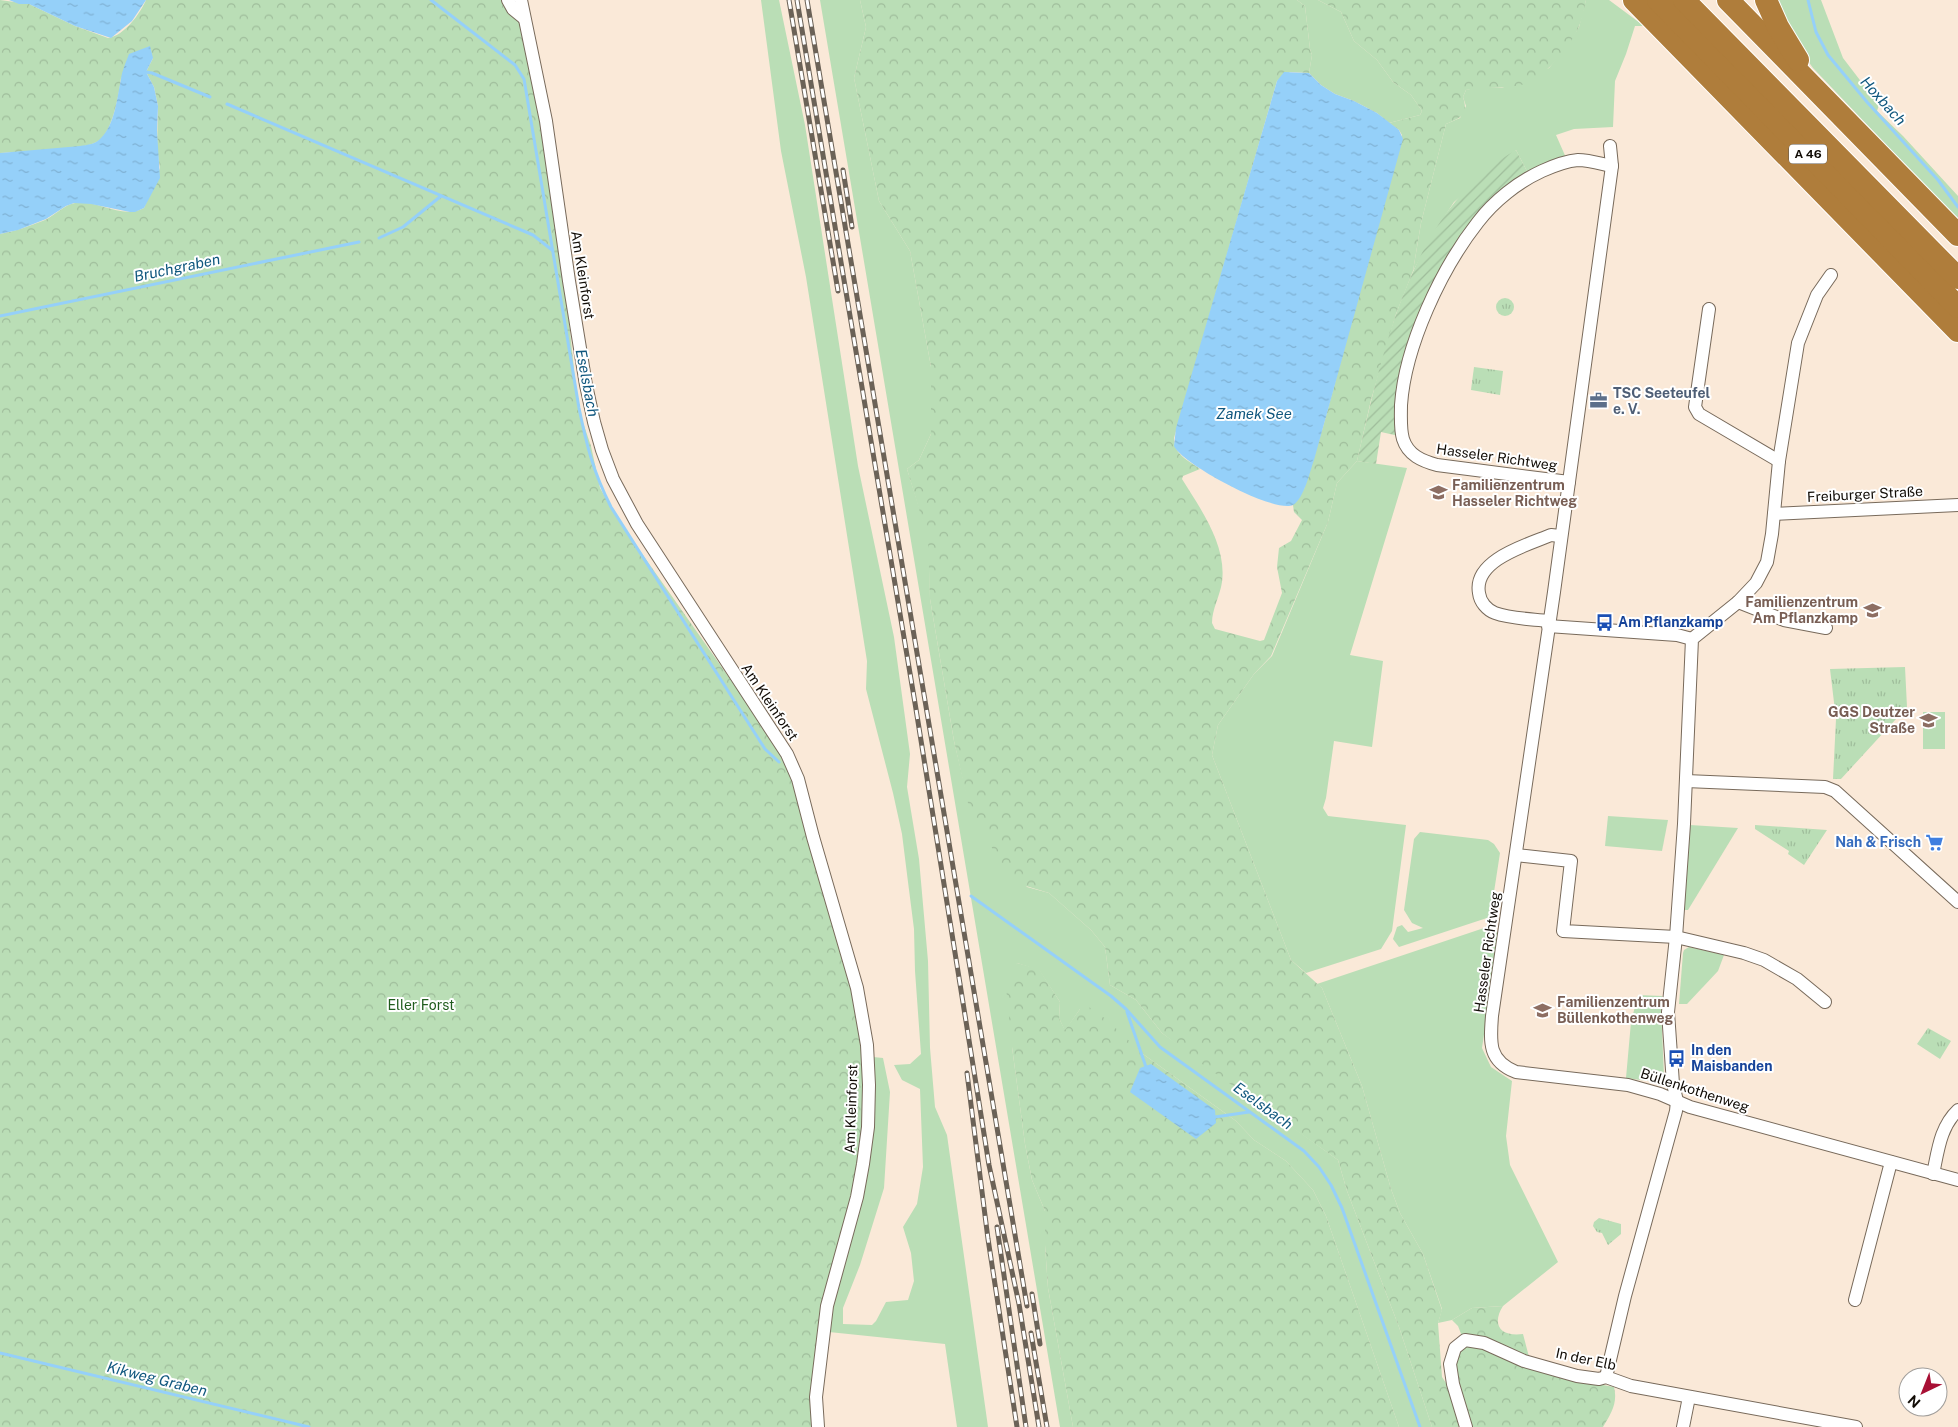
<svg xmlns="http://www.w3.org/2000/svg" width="1958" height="1427" font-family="'Public Sans',sans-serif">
<defs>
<pattern id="forest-crowns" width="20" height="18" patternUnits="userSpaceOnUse" patternTransform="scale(1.25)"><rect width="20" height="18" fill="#badeb6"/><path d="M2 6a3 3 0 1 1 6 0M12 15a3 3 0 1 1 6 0" fill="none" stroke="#9fbd9b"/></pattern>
<pattern id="park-tufts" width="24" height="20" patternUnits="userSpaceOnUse" patternTransform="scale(1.25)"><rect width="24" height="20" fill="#badeb6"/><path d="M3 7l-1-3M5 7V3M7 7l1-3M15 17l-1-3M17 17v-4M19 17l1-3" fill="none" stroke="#9fbd9b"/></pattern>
<pattern id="garden-furrows" width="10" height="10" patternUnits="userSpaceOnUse" patternTransform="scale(1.25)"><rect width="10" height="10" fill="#badeb6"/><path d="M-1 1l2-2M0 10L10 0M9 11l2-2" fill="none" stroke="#9fbd9b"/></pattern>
<pattern id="water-ripples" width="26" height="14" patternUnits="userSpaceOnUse" patternTransform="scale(1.25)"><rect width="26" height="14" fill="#95d0f9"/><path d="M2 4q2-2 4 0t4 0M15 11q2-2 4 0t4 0" fill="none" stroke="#7fb1d4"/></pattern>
</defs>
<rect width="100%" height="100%" fill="#fae9d8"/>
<g fill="#badeb6">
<path d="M761,0H779L805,125L858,466L894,637L910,754L907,787L919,859L928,961L930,1048L935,1107L947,1135L988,1427H957L945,1344L829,1332L832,1313L867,1173L873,1057L883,1058L890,1092L884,1188L860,1265L843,1308V1324L872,1325L876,1321L886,1302L908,1300L914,1281L911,1253L903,1227L917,1204L923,1167L920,1089L902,1080L894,1065L910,1064L921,1054L915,971L914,929L908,882L902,834L893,793L866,689L867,661L806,277L781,151Z"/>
<path d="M820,0H860L866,27L854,78L879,201L910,251L931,367V434L919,460L907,469L929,539L930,599L954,741L971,812L1027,887L1049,893L1091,930L1105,947L1110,985L1136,1000L1162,1033L1338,1160L1347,1191L1399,1327L1432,1427H1399L1326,1216L1313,1190L1286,1161L1254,1140L1236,1121L1143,1054L1127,1041L1080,1009L1065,1031L1059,1018L1060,1002L1039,970L1017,963L1012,1047L1025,1144L1032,1180L1045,1211V1245L1048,1288L1073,1427H1060Z"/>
<path d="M1297,0H1318L1341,12L1354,41L1377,60L1393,82L1411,95L1422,111L1420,115L1389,123L1377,113L1354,101L1335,94L1321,85L1309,73L1312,55L1310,49L1305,6Z"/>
<path d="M1586,0H1609L1644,26H1635L1626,54L1615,81L1613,127L1574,129L1556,135L1567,160L1529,175L1516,150L1454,202L1437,228L1413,271L1421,223L1446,124L1460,118L1466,106L1463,97L1466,90L1479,87L1502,88L1549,68L1569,43L1579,27Z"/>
<path d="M1773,0H1821L1843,58L1879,105L1877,111L1903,136L1958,196V220L1813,68L1800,50Z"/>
<path d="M1357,461L1407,468L1350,655L1383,661L1372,747L1334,741L1326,798L1323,808L1328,816L1406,825L1392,931L1381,949L1306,973L1291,960L1212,755L1218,725L1254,674L1272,656L1328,522L1337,483Z"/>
<rect x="1923" y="712" width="22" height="37"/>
<path d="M1608,816L1668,820L1662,851L1605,846Z"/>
<path d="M1690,825L1738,828L1688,910H1684Z"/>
<path d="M1420,832L1488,840L1494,844L1500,853L1492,905L1497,909L1496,915L1399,947L1393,939L1397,927L1402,925L1408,932L1423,928L1412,923L1404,910L1414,839Z"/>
<path d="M1490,926L1499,933L1482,1048L1491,1067L1512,1081L1506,1136L1510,1165L1558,1262L1503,1306L1472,1308L1452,1320L1438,1323L1442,1309L1423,1254L1400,1213L1391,1189L1362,1086L1322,988L1317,984Z"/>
<path d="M1689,947L1724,955L1718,971L1687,1004H1679L1683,953L1684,950Z"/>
<path d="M1638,995L1662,996L1661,1007L1664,1076L1655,1082L1626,1078L1631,1022Z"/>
</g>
<g fill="url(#forest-crowns)">
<path d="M0,0L29,4L75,26L108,38C124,36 140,14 146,0H502L504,7L523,26L542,122L562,254L578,408L591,446L600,488L619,521L785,757L837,926L865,1046L861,1164L825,1306L816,1427H0V234C15,231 30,226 45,220C55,215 64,205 75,203C99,199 120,220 144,208L160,168L157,148L158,106L154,87L146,72L153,58L121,78C119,94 113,129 100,140C84,152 22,151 0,153Z"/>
<path d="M860,0H1297L1305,6L1310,49L1312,55L1309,73L1290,72L1277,81L1174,438C1174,455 1188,460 1200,469L1183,476L1182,479C1200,508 1227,545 1222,582C1220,596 1212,609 1212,623L1215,629L1260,641L1264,640L1282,593L1277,567L1279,548L1291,541L1302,520L1294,512L1293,505L1304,489L1323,427L1402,135L1399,130L1389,123L1420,115L1422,111L1411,95L1393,82L1377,60L1354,41L1341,12L1318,0H1586C1584,9 1583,18 1579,26C1572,45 1546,75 1528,83C1508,90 1486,86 1466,90L1463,97C1469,116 1461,117 1446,124L1421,223L1413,271L1396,314L1371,400L1357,461L1337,483L1328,522L1271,656L1254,674L1218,725L1212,755L1291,960L1322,988L1362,1086L1391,1189L1400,1213L1423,1254L1442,1310L1438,1323L1442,1377L1446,1383H1451L1463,1427H1432L1399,1327L1347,1191L1338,1160L1202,1064L1162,1033L1136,1000L1110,985L1105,947L1091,930L1049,893L1013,882L970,812L954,741L930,599L928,539L907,469L919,460L931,434V367L910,251L879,201L854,78L866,27Z"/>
<path d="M1017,963L1039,969L1060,1002L1059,1018L1065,1030L1080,1009L1089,1007L1106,1019L1143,1054L1236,1121L1254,1140L1286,1161L1313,1190L1326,1216L1399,1427H1073L1048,1288L1045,1245V1211L1032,1180L1025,1144L1012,1047L1006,987Z"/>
<path d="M1503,1306C1491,1325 1501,1337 1523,1334L1529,1357L1463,1339L1458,1326L1452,1320L1472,1308Z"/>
<path d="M1459,1346H1477L1555,1376L1614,1387C1618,1403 1611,1414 1603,1427H1468L1452,1370Z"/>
</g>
<g fill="url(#park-tufts)">
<circle cx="1505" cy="307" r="9"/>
<path d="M1474,367L1503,371L1500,395L1471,390Z"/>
<path d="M1905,667L1907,707L1841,779H1833L1836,719L1830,669Z"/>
<path d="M1755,825L1827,830L1804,865L1788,854L1789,851L1755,829Z"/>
<path d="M1928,1028L1951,1041L1940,1059L1917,1044Z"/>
<path d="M1599,1218L1621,1224V1234L1608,1245L1602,1233L1597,1232L1593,1226L1594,1222Z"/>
</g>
<path fill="url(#garden-furrows)" d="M1516,150L1529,175L1499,198L1426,308L1399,436L1381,432L1376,464L1357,461C1383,352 1410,209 1516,150Z"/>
<g fill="url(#water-ripples)">
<path d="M9,0H146L132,21L111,38L75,26L29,4H19Z"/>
<path d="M150,46L153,58L146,72L154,87L158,106L157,131L160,178L144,208L135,212H130L91,204L74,203L66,206L46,219L18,230L0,234V153L80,146C87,145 96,144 101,138C115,124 117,98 121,79C122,71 126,62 129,54Z"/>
<path d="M1284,72L1309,73L1321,85L1335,94L1354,101L1377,113L1399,130L1403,139L1314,460C1310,471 1304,499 1293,505C1275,514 1182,464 1174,446L1176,428L1277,81Z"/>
<path d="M1151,1064L1215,1110L1216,1123L1196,1139L1130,1092L1140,1068Z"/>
</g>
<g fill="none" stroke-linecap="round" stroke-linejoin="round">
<g stroke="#95d0f9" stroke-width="3">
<path d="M431,0L515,65L524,79L579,408C587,447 593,471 611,507L765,749L779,762"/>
<path d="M1808,0L1816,32L1828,55L1867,102L1938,180L1958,207"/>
<path d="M146,72L152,73L210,97"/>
<path d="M227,104L533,235L552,250"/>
<path d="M379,238L403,227L441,196"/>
<path d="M0,316L359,242"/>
<path d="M971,896L1111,996L1126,1009L1160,1047L1304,1151L1319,1167L1331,1185L1342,1208L1420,1427"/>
<path d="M1127,1012L1146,1067"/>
<path d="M1215,1117L1249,1112"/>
<path d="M0,1353L309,1427"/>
</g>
<defs>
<g id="street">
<path d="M508,0L513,9L524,18"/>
<path d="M521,0L546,121L569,281L586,385L594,422L602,450L613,479L637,524L787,754L798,779L813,837L857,988L867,1045L869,1085L868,1127L863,1164L857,1197L827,1306L816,1397L818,1427"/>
<path d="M1610,146L1612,166L1554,592L1492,1016C1490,1042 1488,1061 1516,1072L1628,1085L1660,1094L1690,1107L1958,1180"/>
<path d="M1709,309L1695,407L1699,414L1779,461"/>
<path d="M1569,482L1437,465C1422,461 1408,455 1403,439C1400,429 1401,416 1401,405C1405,346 1441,269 1478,222C1494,201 1518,182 1542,171C1553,166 1567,161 1578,160C1589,160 1602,164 1612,166"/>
<path d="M1774,514L1958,505"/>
<path d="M1738,602L1784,620L1826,628"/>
<path d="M1549,621C1532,619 1511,619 1495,613C1487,610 1480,602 1479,593C1473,560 1527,545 1551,535L1560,536"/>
<path d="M1548,626L1677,635L1692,639"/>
<path d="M1686,781L1825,787L1835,791L1958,902"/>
<path d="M1516,855L1571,861L1563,931L1676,937L1744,953L1764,960L1797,979L1825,1002"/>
<path d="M1933,1174C1938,1151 1940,1127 1958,1110"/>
<path d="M1855,1300L1891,1162"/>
<path d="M1606,1377L1625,1296L1676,1111L1677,1101L1673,1084L1668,1012L1676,937L1684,824L1692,639L1738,602L1756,583L1767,562L1772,534L1779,461L1798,343L1817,295L1831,275"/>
<path d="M1466,1427L1453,1384L1450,1364L1455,1348L1465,1340L1484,1343L1524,1361L1577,1376L1599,1379L1606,1377L1631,1386L1856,1427"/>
<path d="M1683,1427L1689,1397"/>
</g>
<g id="highway">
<path d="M1634,0L1958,331"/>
<path d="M1658,0L1958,307"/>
<path d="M1684,0L1958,278"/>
<path d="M1728,0L1958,235"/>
<path d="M1766,0L1778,27L1798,60"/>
</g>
</defs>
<use href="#street" stroke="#786a5b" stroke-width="14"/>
<use href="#highway" stroke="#fff" stroke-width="24"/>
<use href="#street" stroke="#fff" stroke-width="12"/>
<use href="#highway" stroke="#af7d3b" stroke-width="22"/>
<defs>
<g id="rail">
<path d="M789,0L838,291"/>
<path d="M797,0L915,703L989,1165L1019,1304L1039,1427"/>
<path d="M807,0L1027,1306"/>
<path d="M843,170L852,227"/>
<path d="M967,1073L988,1239L1017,1427"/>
<path d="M997,1227L1026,1427"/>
<path d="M1032,1294L1040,1344"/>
<path d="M1031,1333L1047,1427"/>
</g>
</defs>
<use href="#rail" stroke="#6b6257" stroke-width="5"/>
<use href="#rail" stroke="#fff" stroke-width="3" stroke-dasharray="9" stroke-linecap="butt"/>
</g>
<defs>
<symbol id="office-bare" viewBox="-9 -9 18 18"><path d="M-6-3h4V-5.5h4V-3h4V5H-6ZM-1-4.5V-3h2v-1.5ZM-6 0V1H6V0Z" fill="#5c6f8a" stroke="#fff" stroke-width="2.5" paint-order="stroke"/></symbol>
<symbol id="school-bare" viewBox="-9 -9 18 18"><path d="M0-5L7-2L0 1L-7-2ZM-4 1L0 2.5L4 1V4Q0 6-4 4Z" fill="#8d6e63" stroke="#fff" stroke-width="2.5" paint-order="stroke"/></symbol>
<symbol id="bus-bare" viewBox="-9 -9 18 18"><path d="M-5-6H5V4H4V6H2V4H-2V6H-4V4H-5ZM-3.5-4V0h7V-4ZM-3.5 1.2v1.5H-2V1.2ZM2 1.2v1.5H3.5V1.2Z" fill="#1a4fb4" stroke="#fff" stroke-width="2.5" paint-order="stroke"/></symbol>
<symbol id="supermarket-bare" viewBox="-9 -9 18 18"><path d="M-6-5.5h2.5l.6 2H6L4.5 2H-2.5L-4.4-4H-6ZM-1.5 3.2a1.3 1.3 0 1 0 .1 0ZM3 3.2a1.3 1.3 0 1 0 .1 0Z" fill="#3f7fe0" stroke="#fff" stroke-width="2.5" paint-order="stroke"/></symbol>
</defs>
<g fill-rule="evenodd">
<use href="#office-bare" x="1586" y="388" width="25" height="25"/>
<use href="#school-bare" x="1426" y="480" width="25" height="25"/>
<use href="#school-bare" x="1860" y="598" width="25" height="25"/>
<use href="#bus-bare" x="1592" y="610" width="25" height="25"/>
<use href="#school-bare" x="1916" y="708" width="25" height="25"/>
<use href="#supermarket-bare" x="1922" y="830" width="25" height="25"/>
<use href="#school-bare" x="1530" y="998" width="25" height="25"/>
<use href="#bus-bare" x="1664" y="1046" width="25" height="25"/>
</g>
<g text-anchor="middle" stroke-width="4" stroke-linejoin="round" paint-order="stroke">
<rect fill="#fff" stroke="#585551" stroke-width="1" x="1789" y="144.5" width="38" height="19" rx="4"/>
<g font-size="12" font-weight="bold" fill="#110c06">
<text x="1808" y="158">A 46</text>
</g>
<g font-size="14" fill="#110c06" stroke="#fff">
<text transform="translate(583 275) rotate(81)" y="5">Am Kleinforst</text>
<text transform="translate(1497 457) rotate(8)" y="5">Hasseler Richtweg</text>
<text transform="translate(1865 494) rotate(-3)" y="5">Freiburger Straße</text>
<text transform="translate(770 702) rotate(56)" y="5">Am Kleinforst</text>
<text transform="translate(1487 952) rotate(-82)" y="5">Hasseler Richtweg</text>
<text transform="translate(1695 1090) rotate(18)" y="5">Büllenkothenweg</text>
<text transform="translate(851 1109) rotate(-88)" y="5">Am Kleinforst</text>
<text transform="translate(1586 1359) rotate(12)" y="5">In der Elb</text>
</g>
<g font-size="14" font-weight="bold" fill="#4e5e75" stroke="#fff" text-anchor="start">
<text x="1613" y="398">TSC Seeteufel<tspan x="1613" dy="16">e. V.</tspan></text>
</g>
<g font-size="14" font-weight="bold" fill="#785e54" stroke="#fff" text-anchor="start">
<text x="1452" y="490">Familienzentrum<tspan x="1452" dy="16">Hasseler Richtweg</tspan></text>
<text x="1858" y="607" text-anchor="end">Familienzentrum<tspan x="1858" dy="16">Am Pflanzkamp</tspan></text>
<text x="1915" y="717" text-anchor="end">GGS Deutzer<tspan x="1915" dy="16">Straße</tspan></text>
<text x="1557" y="1007">Familienzentrum<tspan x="1557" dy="16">Büllenkothenweg</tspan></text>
</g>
<g font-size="14" font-weight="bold" fill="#164399" stroke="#fff" text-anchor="start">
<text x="1618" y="627">Am Pflanzkamp</text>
<text x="1691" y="1055">In den<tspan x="1691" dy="16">Maisbanden</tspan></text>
</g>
<g font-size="14" font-weight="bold" fill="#366cbe" stroke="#fff" text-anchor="end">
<text x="1921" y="847">Nah &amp; Frisch</text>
</g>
<g font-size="14" fill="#205c1d" stroke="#fff">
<text x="421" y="1010">Eller Forst</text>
</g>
<g font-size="15" font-style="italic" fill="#10577e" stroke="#fff">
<text transform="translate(1883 101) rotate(48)" y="5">Hoxbach</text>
<text transform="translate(177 268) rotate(-12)" y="5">Bruchgraben</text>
<text transform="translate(587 383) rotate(79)" y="5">Eselsbach</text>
<text x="1254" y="419">Zamek See</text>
<text transform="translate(1263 1106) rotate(36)" y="5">Eselsbach</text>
<text transform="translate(157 1379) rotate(14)" y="5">Kikweg Graben</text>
</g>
</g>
<g transform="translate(1923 1392) rotate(223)"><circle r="24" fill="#ffffff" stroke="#a09e9b"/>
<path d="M0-4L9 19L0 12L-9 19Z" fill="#a81035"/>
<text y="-8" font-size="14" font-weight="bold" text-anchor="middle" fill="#110c06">N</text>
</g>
</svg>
